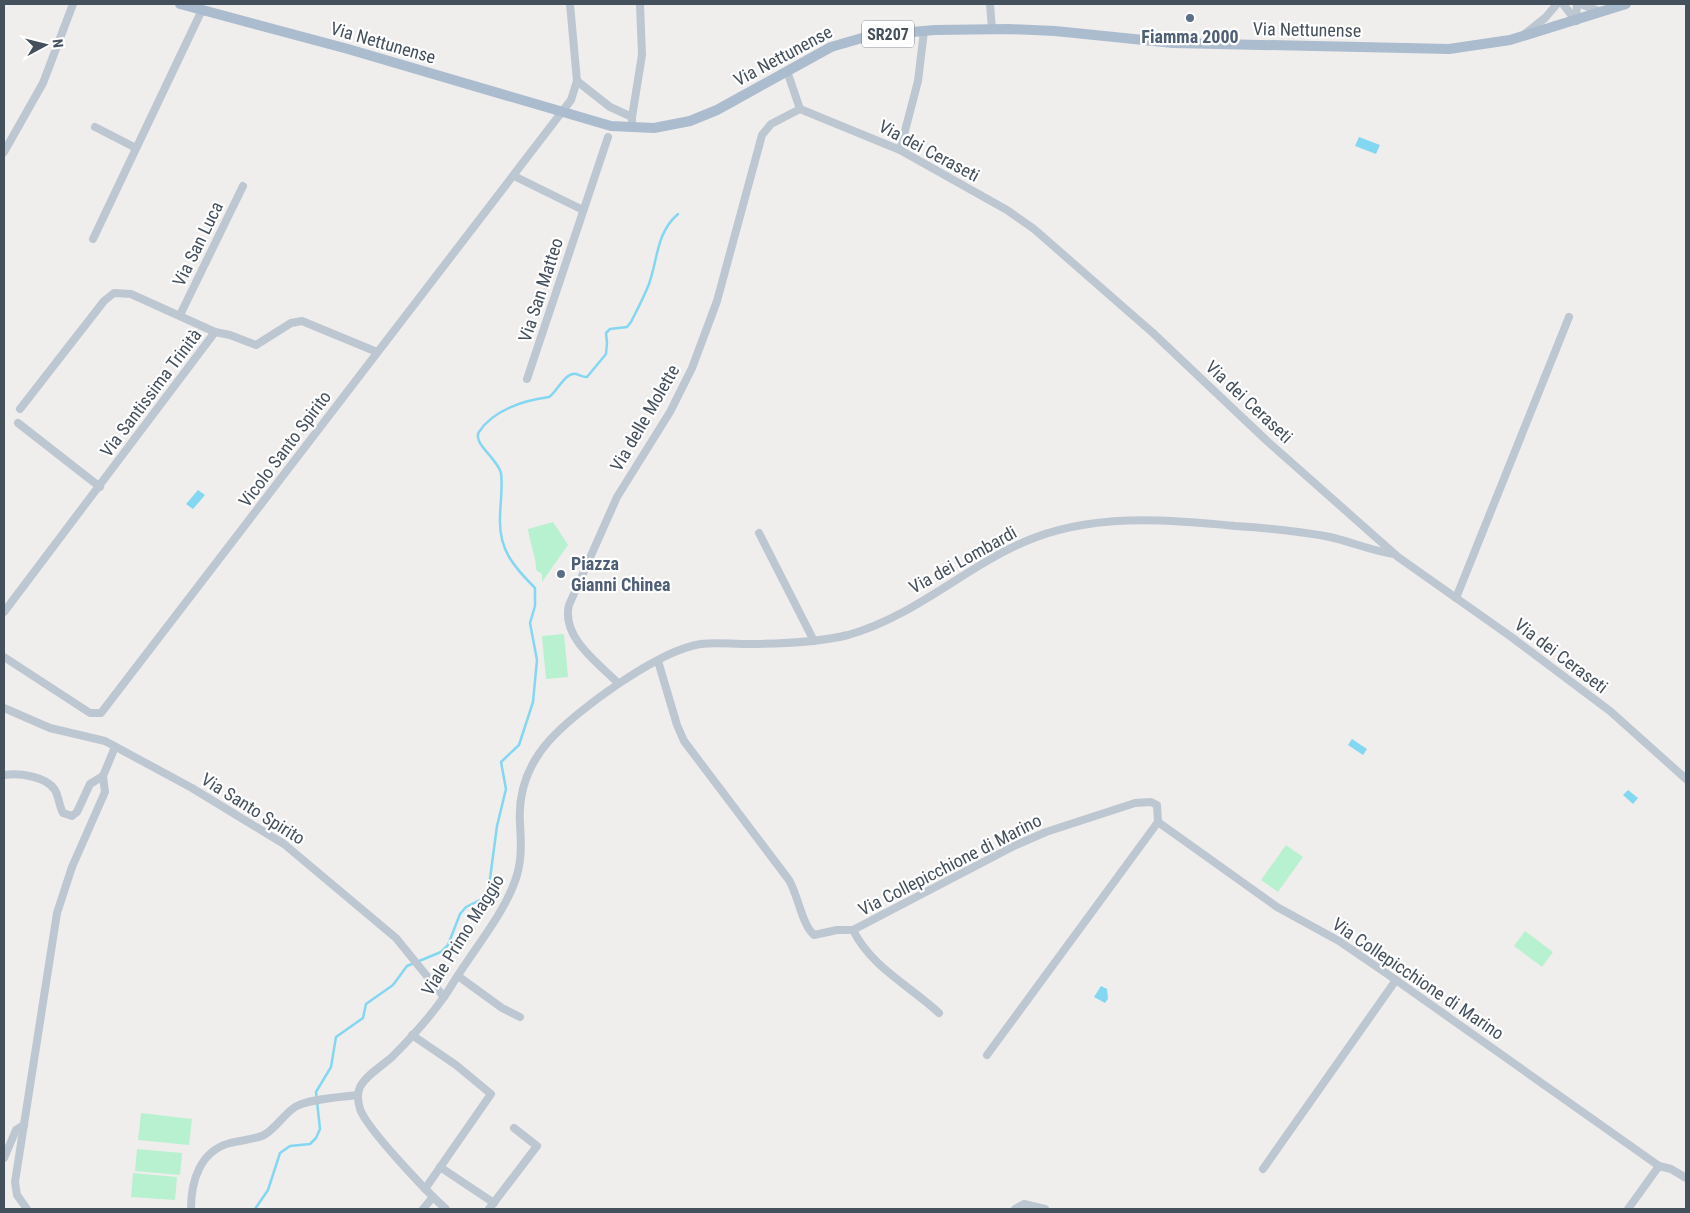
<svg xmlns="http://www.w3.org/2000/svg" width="1690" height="1213" font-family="'Roboto Condensed',sans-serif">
<rect width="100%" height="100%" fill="#f0eded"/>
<g fill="#b8f1cf">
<path d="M553,522L568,545L542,582V574L536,570C538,565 529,539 528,529Z"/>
<path d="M564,634L568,677L546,679L542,636Z"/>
<path d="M1286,845L1303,857L1278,892L1261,880Z"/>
<path d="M1525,931L1553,952L1542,967L1514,946Z"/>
<path d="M141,1113L192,1119L189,1145L138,1140Z"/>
<path d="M137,1149L182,1153L180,1175L135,1171Z"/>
<path d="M133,1173L177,1177L175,1200L131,1197Z"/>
</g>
<g fill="#83d7f1">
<path d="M1359,137L1380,145L1376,154L1355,146Z"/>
<path d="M198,490L205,495L193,509L186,504Z"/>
<path d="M1352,739L1367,749L1363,755L1348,745Z"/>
<path d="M1628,790L1638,798L1633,804L1623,795Z"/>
<path d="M1101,986L1107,989L1108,999L1105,1003L1094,997Z"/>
</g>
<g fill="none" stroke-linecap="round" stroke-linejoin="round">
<path stroke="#83d7f1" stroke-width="2.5" d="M255,1209L268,1190L280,1153L290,1146L310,1144L316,1138L320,1129L316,1092L331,1067L336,1037L363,1018L366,1004L393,985L407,966L441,952L448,945L460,914L466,907L480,900L486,894L489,886L497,826L506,789L501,762L519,745L533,702L537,660L530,623L535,606V588C514,567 499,550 500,519C500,504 503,488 501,473C498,459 472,443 479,432C493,410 525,400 549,397C557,392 565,372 576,374C580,375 582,377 587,377L606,354L607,343L606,333L610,329L627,327L631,322C637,310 644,297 649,284C658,259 656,233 678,214"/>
<g stroke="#bdc7d1" stroke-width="8">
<path d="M990,4L992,29"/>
<path d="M1563,4L1576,21"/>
<path d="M1580,4L1602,12"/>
<path d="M1576,21L1577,4"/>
<path d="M1526,33L1545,18L1557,4"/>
<path d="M787,71L800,109L900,150L1007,210L1034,229L1153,333L1266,440L1398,557L1510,636L1610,711L1686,779"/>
<path d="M577,81L610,107L632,117V121"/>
<path d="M632,117L642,55L640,4"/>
<path d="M95,127L136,148"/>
<path d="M900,150L918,81L924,31"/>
<path d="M4,152L43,83L73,4"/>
<path d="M514,176L583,210"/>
<path d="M93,239L202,10"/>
<path d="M180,315L243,186"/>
<path d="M527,379L608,137"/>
<path d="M20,409L104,301L114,293L131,294L215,332"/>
<path d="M18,423L100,487"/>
<path d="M759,533L814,641"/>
<path d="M1456,598L1569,317"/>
<path d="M4,612L215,332L230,335L256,345L291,323L302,321L377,352"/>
<path d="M4,657L90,713H101L571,100L577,81L570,4"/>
<path d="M658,661L677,725L684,741L789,880C798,895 802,925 814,935L837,930H853L1014,846L1046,832L1135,803L1151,802L1157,805L1158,822L987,1055"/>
<path d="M618,683C598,663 561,637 569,605L617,497L670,412L692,368L717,301L762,135L771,124L800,109"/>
<path d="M4,708L50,728L105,741L192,788L284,844L396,938L444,997"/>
<path d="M4,775C19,773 46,776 55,790C59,797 59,806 63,813L72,816L77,812L90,784L103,776L115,747"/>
<path d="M1158,822L1277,907L1339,941L1396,980L1659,1166L1671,1169L1686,1178"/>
<path d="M853,930C872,968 909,985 939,1013"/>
<path d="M458,976L502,1008L520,1017"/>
<path d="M412,1035L456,1065L491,1094L425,1189"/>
<path d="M4,1158L16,1130L24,1125"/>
<path d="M440,1167L494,1203"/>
<path d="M1263,1169L1396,980"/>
<path d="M27,1209L17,1195L15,1182L57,913L72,867L105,792L103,776"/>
<path d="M191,1209C191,1181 200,1151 230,1143C241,1140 253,1140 264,1135C276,1128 283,1115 295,1107C307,1099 343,1097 358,1095"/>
<path d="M423,1209L433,1197"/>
<path d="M446,1209C428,1193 367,1129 360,1109C358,1102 357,1093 360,1087C366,1075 382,1066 392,1057C414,1035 437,1010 453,983C473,950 506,912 517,875C522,858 521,841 520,824C518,793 528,765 548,742C576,710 659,650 701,644C716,642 731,644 746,644C779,644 815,643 848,635C913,617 964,568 1024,542C1090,513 1165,519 1235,526C1267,528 1299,531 1330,537C1352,542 1372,551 1394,554"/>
<path d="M489,1209L537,1146L514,1128"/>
<path d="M1015,1209L1024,1204L1045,1209"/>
<path d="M1628,1209L1659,1166"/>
</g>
<path stroke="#abbcce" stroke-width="10" d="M180,4L348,49L611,126L654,128L690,121L717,110L831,47L862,38L889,34L935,30L1009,29L1055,31L1173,43L1449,49L1510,40L1626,4"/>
</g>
<g fill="#5c6f8a" stroke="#fff" stroke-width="2">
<circle cx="1190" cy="18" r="5"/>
<circle cx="561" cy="574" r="5"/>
</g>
<g text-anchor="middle" stroke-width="4.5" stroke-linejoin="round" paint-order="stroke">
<rect fill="#fff" stroke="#7c848d" stroke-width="1" x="862" y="20.5" width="52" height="27" rx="4"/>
<g font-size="16" font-weight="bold" fill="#44505c">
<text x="888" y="40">SR207</text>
</g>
<g font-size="18" fill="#44505c" stroke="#fff">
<text transform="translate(1307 30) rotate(1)" y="6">Via Nettunense</text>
<text transform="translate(383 43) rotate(16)" y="6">Via Nettunense</text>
<text transform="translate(783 56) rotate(-28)" y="6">Via Nettunense</text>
<text transform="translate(929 151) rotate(28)" y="6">Via dei Ceraseti</text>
<text transform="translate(198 244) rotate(-64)" y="6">Via San Luca</text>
<text transform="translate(541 290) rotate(-72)" y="6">Via San Matteo</text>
<text transform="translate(151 393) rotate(-53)" y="6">Via Santissima Trinità</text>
<text transform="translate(1249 402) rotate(43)" y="6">Via dei Ceraseti</text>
<text transform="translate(645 418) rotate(-60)" y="6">Via delle Molette</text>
<text transform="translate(285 449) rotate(-53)" y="6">Vicolo Santo Spirito</text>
<text transform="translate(963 560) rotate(-29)" y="6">Via dei Lombardi</text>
<text transform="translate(1561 656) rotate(37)" y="6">Via dei Ceraseti</text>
<text transform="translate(253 809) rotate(32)" y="6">Via Santo Spirito</text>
<text transform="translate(950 865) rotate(-27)" y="6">Via Collepicchione di Marino</text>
<text transform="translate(463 935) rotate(-58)" y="6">Viale Primo Maggio</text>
<text transform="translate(1418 979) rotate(34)" y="6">Via Collepicchione di Marino</text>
</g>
<g font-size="18" font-weight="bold" fill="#4e5e75" stroke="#fff">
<text x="1190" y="43">Fiamma 2000</text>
<text x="571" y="570" text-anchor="start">Piazza<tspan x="571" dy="21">Gianni Chinea</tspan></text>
</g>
</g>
<rect width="1690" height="1213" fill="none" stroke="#44505c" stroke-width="10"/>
<g transform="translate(45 45) rotate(83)" stroke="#ffffff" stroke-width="4" paint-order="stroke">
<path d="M0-4L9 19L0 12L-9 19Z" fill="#44505c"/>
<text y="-8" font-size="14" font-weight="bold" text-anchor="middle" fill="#44505c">N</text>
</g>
</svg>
